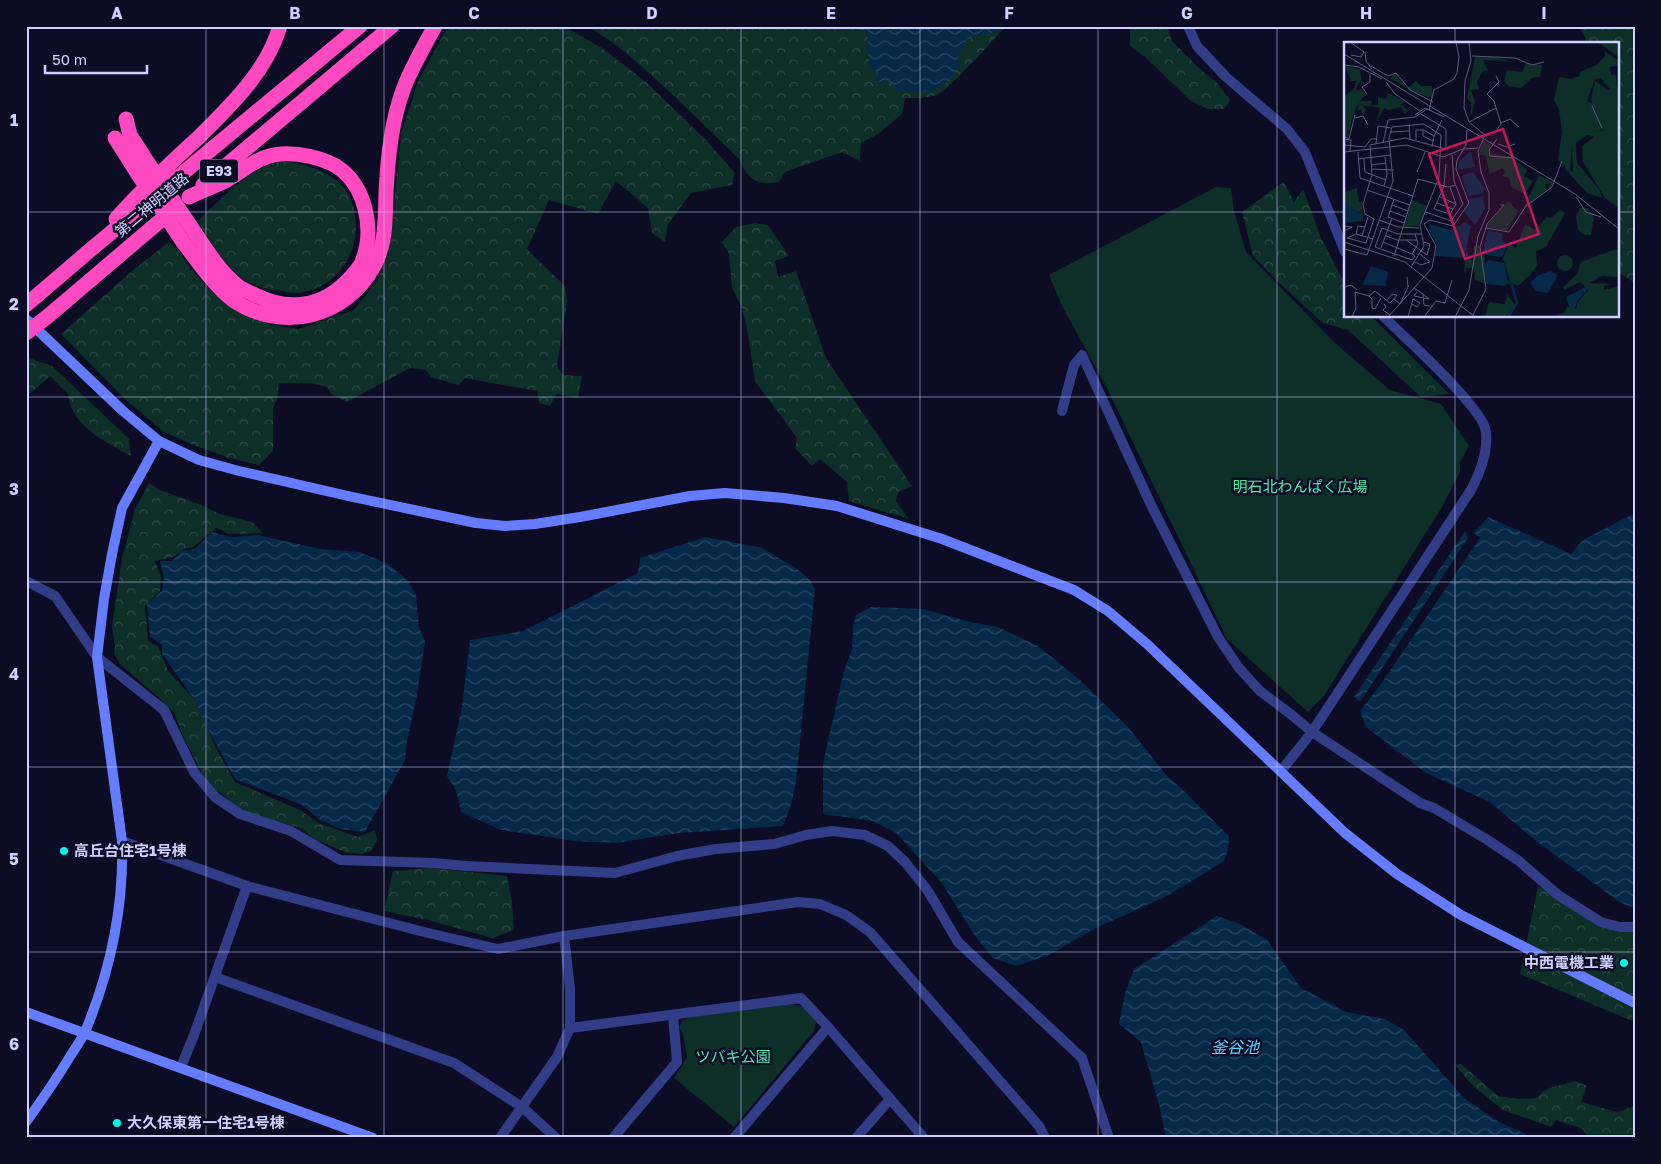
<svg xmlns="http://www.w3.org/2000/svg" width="1661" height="1164" font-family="'Golos Text','Noto Sans JP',sans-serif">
<defs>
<pattern id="forest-crowns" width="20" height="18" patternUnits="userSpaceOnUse" patternTransform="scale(1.25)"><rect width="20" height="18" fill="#0e2e28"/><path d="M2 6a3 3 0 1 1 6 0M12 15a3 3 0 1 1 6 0" fill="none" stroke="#304b48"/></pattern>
<pattern id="water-waves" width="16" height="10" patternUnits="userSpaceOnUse" patternTransform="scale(1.25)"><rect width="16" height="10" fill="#062948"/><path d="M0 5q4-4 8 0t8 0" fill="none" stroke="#294763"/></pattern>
</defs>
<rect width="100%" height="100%" fill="#0c0c24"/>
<g fill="#0e2e28">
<path d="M1216,187L1231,188L1234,211L1246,252L1336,344L1390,390L1441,404L1469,446L1460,462V472L1442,507L1324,696L1308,712L1227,639L1104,382L1063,308L1049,275Z"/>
<path d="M781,1004C802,1004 803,1005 816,1021L814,1031L734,1127L674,1078L687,1057L683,1034L679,1027L683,1020L691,1017Z"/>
</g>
<g fill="url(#forest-crowns)">
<path d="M448,26H563L602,48L646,82L707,141L735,173L732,185L691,193L668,224L665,242L652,233L648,208L616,181L598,214L549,200L527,249L565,286L567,302L557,366L563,375L582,376L578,398L556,394L550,406L539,403L537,391L465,378L459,385L431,377L426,370L410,368L347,402L331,394L327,387L310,383H279L277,399L273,408V451L259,465L229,458L196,446L164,432L125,399L61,334L132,271L169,242L180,252L191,269L214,293L238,312L272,325L298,329L354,310L378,279L389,253L401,134L418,81Z"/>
<path d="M586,26H1006C993,40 950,89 936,95C925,99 916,98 905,98L902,114L878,134L861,143L860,161L842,152L785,172L779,182C757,186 748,180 739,159C709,130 679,100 648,72C628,54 609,38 586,26Z"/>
<path d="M1130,26H1167L1172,41L1199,68L1217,83L1230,100L1224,109H1208L1191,101L1145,57L1130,46Z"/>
<path d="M1579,26H1635V283L1617,271V44H1581L1586,39Z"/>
<path d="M291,162C312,166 335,174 347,192C352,198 354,209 355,217C361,253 335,290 297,293C292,293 287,292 282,291C266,290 252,285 239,276C225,265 207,237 198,221C217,202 249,169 276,163C281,162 286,162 291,162Z"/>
<path d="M1284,182L1294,202L1303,189L1321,238L1345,284V316H1371L1449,394L1421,397L1348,330L1323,323L1277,281L1253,256L1242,212Z"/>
<path d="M755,223L768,225L789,256L775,261L778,277L796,271L826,358L912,486L898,492L896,501L909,519L849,501L847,482L820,459L812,466L795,448L797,438L755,381L748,334L742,308L732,288L729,254L722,242L736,227Z"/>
<path d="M29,358L52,366L129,439L131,456C107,443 70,425 68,394L50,376L26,397V360Z"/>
<path d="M149,483L160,490L199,504L220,514L252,522L263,533L229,534L216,528L193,547L184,549L173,557L155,561L161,577L160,591L145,606L148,641L158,646L168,671L194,699L217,750L235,782L300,810L318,823L358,837L375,830L377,840L371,851L361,854L347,853L314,839L301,828L253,814L235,806L226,797L208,785L183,736L174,713L156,695L120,664L114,654L115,646L112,626L122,559L135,509Z"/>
<path d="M431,868L507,876L512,901L514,930L492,938L428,920L384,911L393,871Z"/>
<path d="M1538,886L1620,928L1635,926V1022L1520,974Z"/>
<path d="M1461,1064L1498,1096L1519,1099L1536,1098L1546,1089L1575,1081L1587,1086L1581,1102L1617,1112L1635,1106V1138H1588L1583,1129L1556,1120L1551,1127L1503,1110L1474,1087L1455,1065Z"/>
</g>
<g fill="url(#water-waves)">
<path d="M859,26H878L886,30L894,31L896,26H1001C992,36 980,35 968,37L956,61L960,66L949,81L930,92L923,91H898L890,82L881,83L875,80L878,73L868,64L870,58L866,48L868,45V33L858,28Z"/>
<path d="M1635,513V908L1621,903L1536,841L1490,802L1426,773L1366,727L1360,711L1381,684L1480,538L1474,533L1488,517L1571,554L1583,540Z"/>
<path d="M1465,531L1468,538L1360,702L1354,697Z"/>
<path d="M212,532L231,537L258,535L320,549L359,552L388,564L406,579L416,594L419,628L425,641L417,695L407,741L405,760L365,832L341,829L320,820L302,805L235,779L203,720L194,699L162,654V644L150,637L147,604L162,591L164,578L160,561H172L181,551L195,549Z"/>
<path d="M705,537L762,548L796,568L809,579L815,589L796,782L791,805L783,826L679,833L616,843L574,841L501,830L461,812L456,790L447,776L462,707L470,640L523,631L638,573L640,558Z"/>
<path d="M871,607L923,609L970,622L998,627L1038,646L1080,680L1129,728L1167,776L1185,792L1229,836L1228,850L1224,861L1171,894L1096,928L1049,955L1016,966L993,958L975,936L941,882L896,833L873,821L823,814V763L844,671L852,649L853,626L856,615Z"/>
<path d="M1217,916L1240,924L1267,940L1301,988L1346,1012L1385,1019L1404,1030L1464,1098L1499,1122L1535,1138H1166L1160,1108L1141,1042L1119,1024L1125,993L1134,969Z"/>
</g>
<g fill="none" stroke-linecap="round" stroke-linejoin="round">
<g stroke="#323d88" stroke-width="10">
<path d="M1188,26L1197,46L1226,77L1287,129L1305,152L1345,252"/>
<path d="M1062,411L1074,365L1082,355L1152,507L1218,637L1239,668L1260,691L1293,716L1312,732L1420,803L1434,808L1486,839L1519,861L1558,895L1601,922L1620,927H1635"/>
<path d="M26,581L55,596L97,657L164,710L194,772L215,797L240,814L291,831L340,860L434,863L466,866L615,873L677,856L716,849L774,844L806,835L832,831L865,835L888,846L905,862L928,891L958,942L1082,1058L1109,1138"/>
<path d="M1281,771L1312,732L1471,490C1480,473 1488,452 1486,432C1484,408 1403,336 1383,316"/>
<path d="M122,841L247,886L428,933L498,949L564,936L798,902L820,904L846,915L870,932L1039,1126L1045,1138"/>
<path d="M215,977L454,1063L522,1107L556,1138"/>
<path d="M570,1028L801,998L828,1027"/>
<path d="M181,1067L194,1035L247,886"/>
<path d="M500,1138L557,1057L570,1028V989L564,936"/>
<path d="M613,1138L677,1062L673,1015"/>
<path d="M734,1138L828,1027L924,1138"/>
<path d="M856,1138L890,1099"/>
</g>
<g stroke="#657cff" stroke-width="10">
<path d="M26,319L123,411L159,441L199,460L239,471L348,496L476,523L505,526L535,524L580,517L690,496L725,493L784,498L837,506L942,539L1074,590L1108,611L1147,644L1345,833L1397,874L1461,915L1635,1003"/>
<path d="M26,1012L373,1138"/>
<path d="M26,1122C42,1100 57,1078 71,1055C76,1047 81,1040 85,1032C110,972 124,906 122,841L97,657L104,599L112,554L122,508L159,441"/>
</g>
<g stroke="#ff49c0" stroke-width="15">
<path d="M126,119L130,135L148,163"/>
<path d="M115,138L136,171"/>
<path d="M203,185L392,26"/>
<path d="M189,197C201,191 215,186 227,180C244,170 260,155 281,154C299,153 320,157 336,166C366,185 375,230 362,262C359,269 351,277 346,282C320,308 287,311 255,295C250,292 243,290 238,286C220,272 208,252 195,233"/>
<path d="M116,219C142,189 171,163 200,136C232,104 267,71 280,26"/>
<path d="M183,242C196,259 216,288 233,300C282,333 346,318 374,266C389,239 384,206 387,177C389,145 394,110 407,80C415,62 425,44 435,26"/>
<path d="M26,305L89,251L360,26"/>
<path d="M47,317L174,209"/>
</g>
<g stroke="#ff49c0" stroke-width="15">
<path d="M148,163L195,233"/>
<path d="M136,171L183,242"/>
<path d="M26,333L47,317"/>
</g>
</g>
<path fill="none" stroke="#ced1ff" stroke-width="1" stroke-opacity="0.55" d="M206,26V1138M384,26V1138M563,26V1138M741,26V1138M920,26V1138M1098,26V1138M1277,26V1138M1455,26V44M26,212H1345M1617,212H1635M1455,316V1138M26,397H1635M26,582H1635M26,767H1635M26,952H1635"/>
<g fill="#00f9e7" stroke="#0c0c24" stroke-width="2">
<circle cx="64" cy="851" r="5"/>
<circle cx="1624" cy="963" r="5"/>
<circle cx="117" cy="1123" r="5"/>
</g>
<g text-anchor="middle" stroke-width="5" stroke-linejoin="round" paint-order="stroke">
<rect fill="#0c0c24" stroke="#9496bd" stroke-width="1" x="200" y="159.5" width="38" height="23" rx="4"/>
<g font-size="14" font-weight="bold" fill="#ced1ff">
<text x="219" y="176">E93</text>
</g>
<g font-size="15" fill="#ced1ff" stroke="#0c0c24">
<text transform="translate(152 205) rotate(-40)" y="5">第二神明道路</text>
</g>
<g font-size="15" fill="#4eeba9" stroke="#0c0c24">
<text x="1300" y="492">明石北わんぱく広場</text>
<text x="733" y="1062">ツバキ公園</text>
</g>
<g font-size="15" font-weight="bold" fill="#ced1ff" stroke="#0c0c24" text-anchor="start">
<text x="74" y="856">高丘台住宅1号棟</text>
<text x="1614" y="968" text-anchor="end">中西電機工業</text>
<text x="127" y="1128">大久保東第一住宅1号棟</text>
</g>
<g font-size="16" font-style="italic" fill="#5cd0ff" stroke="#0c0c24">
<text x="1235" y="1053">釜谷池</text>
</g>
</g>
<g transform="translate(1344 42)">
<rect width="275" height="275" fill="#0c0c24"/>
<path d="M182,21L198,23L196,35L188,36L177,46L165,44L160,39L163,28L178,30ZM68,158L83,164L75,184L60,185ZM164,159L174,169L163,189L142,185ZM213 221a8 8 0 1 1 16 0a8 8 0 1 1-16 0ZM163,252L171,263L166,270L160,275L141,274L145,260L161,262Z" fill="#0e2e28"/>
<path d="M253,0H275V15ZM131,15H147L164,18L165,19L139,18L144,28L138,30L133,40L135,47L127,48L131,59L127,75V61L123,56ZM1,24L19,28H16L18,41L15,40L12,47L14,49L17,46L22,52L16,59H28L27,63H34V55L42,57L44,51L61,60L57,62L65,69L60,72L57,65L45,68L40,66L31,83L36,66L18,63L22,68L19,73L17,68H13L16,59L8,76L4,95L0,93V54L9,48L13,39H7ZM50,32L63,46L72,39L77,44H88L89,57L65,48L46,36ZM251,39L264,48L275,46V167L261,156L239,120L238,104L250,95L243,93L232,101L233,121L255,147L258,156L243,151L217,122L229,130L228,104L232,92L261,88L247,59ZM139,98L147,103L144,111L166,115L183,128L180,134L189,139L181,152L167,145L165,136L158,134L161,130L158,126L146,132L141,113H135ZM195,133L209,140L207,145L203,147L206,142H201L203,147L179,167ZM13,146L15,160H18L19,179L0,181L3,178H18L17,171L6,167L3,161L0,163V150ZM236,166H243L250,175L247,193H240L234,188L232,174ZM216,168L221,171L202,205L192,209L193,223L187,232L174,244L166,240L159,216L165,202L172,206L181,182L191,188L203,175L207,176ZM123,202L124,213L129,219L130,204L136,203L137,213L141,215V242L131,238L130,226H122V230L120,231ZM275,206V235L258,234L245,241L268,242L260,244V248L275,244V275H207L220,271L223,265L232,267L234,259L245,248L236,240L220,248L219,245L233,232L237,220Z" fill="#0e2e28"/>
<path d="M261,10L274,18L273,24L266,25L267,33L272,32L273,47L267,48L256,36L251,37L243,59L251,63L263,87L233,93L228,104L226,129L214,118L218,89L215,68L210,58L215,35L227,37L236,34V30L252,23L261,14Z" fill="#0e2e28"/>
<path d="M127,109L131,125L114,128L115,119ZM129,130L141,147L139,151L124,154L118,134ZM139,155L141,167L131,183L120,170L125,157ZM4,161L6,167L18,172L17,178L0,179V163ZM121,180L127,184L120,216L91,214L93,203L85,188L86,182L107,188ZM144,188L159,192L158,198L163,205L158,215L138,212ZM144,218L160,221L164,239L162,244L142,242L140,223ZM27,224L44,230L42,244L18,243ZM206,229L214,233L204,251L191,249L186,241L193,234ZM241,245L244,247L233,259L231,267L226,268L222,255Z" fill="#062948"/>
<path fill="none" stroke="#062948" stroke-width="2.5" d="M162,239L168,243L173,261L164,275"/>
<path fill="none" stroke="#5a5b7c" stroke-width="1" d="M6,0L20,10L17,15L7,13M125,0L127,19L121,39L120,66L125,80L141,93M21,10L22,19L28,27M0,12L231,152L275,187M128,14L171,16L188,23L200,20M0,23L15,25L38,37M27,24L44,34L52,31L66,48L89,60M42,40L51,52L76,69M23,52L18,45L26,40V32M248,64L258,86M85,68L90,48L110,37L113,31L115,15L112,0M71,73L81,66L100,75M11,76L19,74L24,83M125,80L152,66M157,81L166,77L175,85M65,82L66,97M79,88V94L89,99M46,90L66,89M141,93L152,89L157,82L150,59L143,52L155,40L152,34M0,94L5,97L11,73M90,94L98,78M0,97L7,98L6,110M153,97L145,108L146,114L169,116M72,98V88H80L90,94L88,105M39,101L44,78L71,75L83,67M32,102L34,84L47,86M154,102L163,105L171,102M0,103L21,105L27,97H32M0,110L63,103L99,115L119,107L134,106M14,110L16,136L69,154M14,117L47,113M20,117L21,130L42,138M27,123L42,121M27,127L50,128M73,130L81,110M40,144L43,132L41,115M106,145L112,162M23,148L66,163M96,155L112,162L106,172L90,167L100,144L102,122M232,155L242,170L257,175M50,157L44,175L60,181M93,161L109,167M48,163L64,169M46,169L62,175M82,170L107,179L119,162L110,139L108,113M35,178L54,185L75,186M0,184L8,185L0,189M142,186L165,190L182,164L208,145L218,119M12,192L14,184L21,185M18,194L24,175M42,194L53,198H73M3,196L22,201L30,177L21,172L19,162L28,133L26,103L61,96L102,107V87L77,72M3,196L12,192L29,197M62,198L83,213L86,202L80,200M0,200L61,220L131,275M39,200L68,212L74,202L71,192M1,202L0,207L23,213L49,139L45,96L48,85L80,82L97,93L95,135L76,183L80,204L67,225M37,206L48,176M68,212L71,214L68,218L31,205L38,186L54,192H77M50,214L74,137L104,145L112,143M71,220L77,223L86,220L76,212M0,245L7,243L13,248M70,246L79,252L80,263L85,264M73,250L70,254L85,257L79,252M25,254L28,257V266L31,267L37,256M43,258L48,252L53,253L50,257M40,262L42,265L39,268L46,273M129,273L142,247L136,205L143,182L160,163H156M8,275L12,266L11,250L25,254L31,249L46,261L50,257L56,262L64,245L63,235M44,275L88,226L92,204L80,182L86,178L109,184L125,161L112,127L113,118L122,103L123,88M64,275L69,257L76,261L73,265L68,262M80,275L92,259L101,261L108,238M111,275L125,248L134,194L145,168V151L137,130L134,109L141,93"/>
<path fill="#c2185b" fill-opacity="0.15" stroke="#c2185b" stroke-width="2.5" d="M159,87L195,192L121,217L85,112Z"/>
<rect width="275" height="275" fill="none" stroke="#ced1ff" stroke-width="2.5"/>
</g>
<rect width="1661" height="1164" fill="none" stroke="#0c0c24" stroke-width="55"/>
<path d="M45 65v8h102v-8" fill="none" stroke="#ced1ff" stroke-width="2.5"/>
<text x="52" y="65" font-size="15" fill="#ced1ff" stroke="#0c0c24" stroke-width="4" paint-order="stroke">50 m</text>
<rect x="28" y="28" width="1606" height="1108" fill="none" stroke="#ced1ff" stroke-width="2"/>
<g font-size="16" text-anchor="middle" font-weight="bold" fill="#ced1ff">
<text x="117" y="19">A</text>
<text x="295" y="19">B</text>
<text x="474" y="19">C</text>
<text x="652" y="19">D</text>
<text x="831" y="19">E</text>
<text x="1009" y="19">F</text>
<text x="1187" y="19">G</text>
<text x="1366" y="19">H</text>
<text x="1544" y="19">I</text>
<text x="14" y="126">1</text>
<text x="14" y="310">2</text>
<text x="14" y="495">3</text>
<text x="14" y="680">4</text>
<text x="14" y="865">5</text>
<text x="14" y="1050">6</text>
</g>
</svg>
